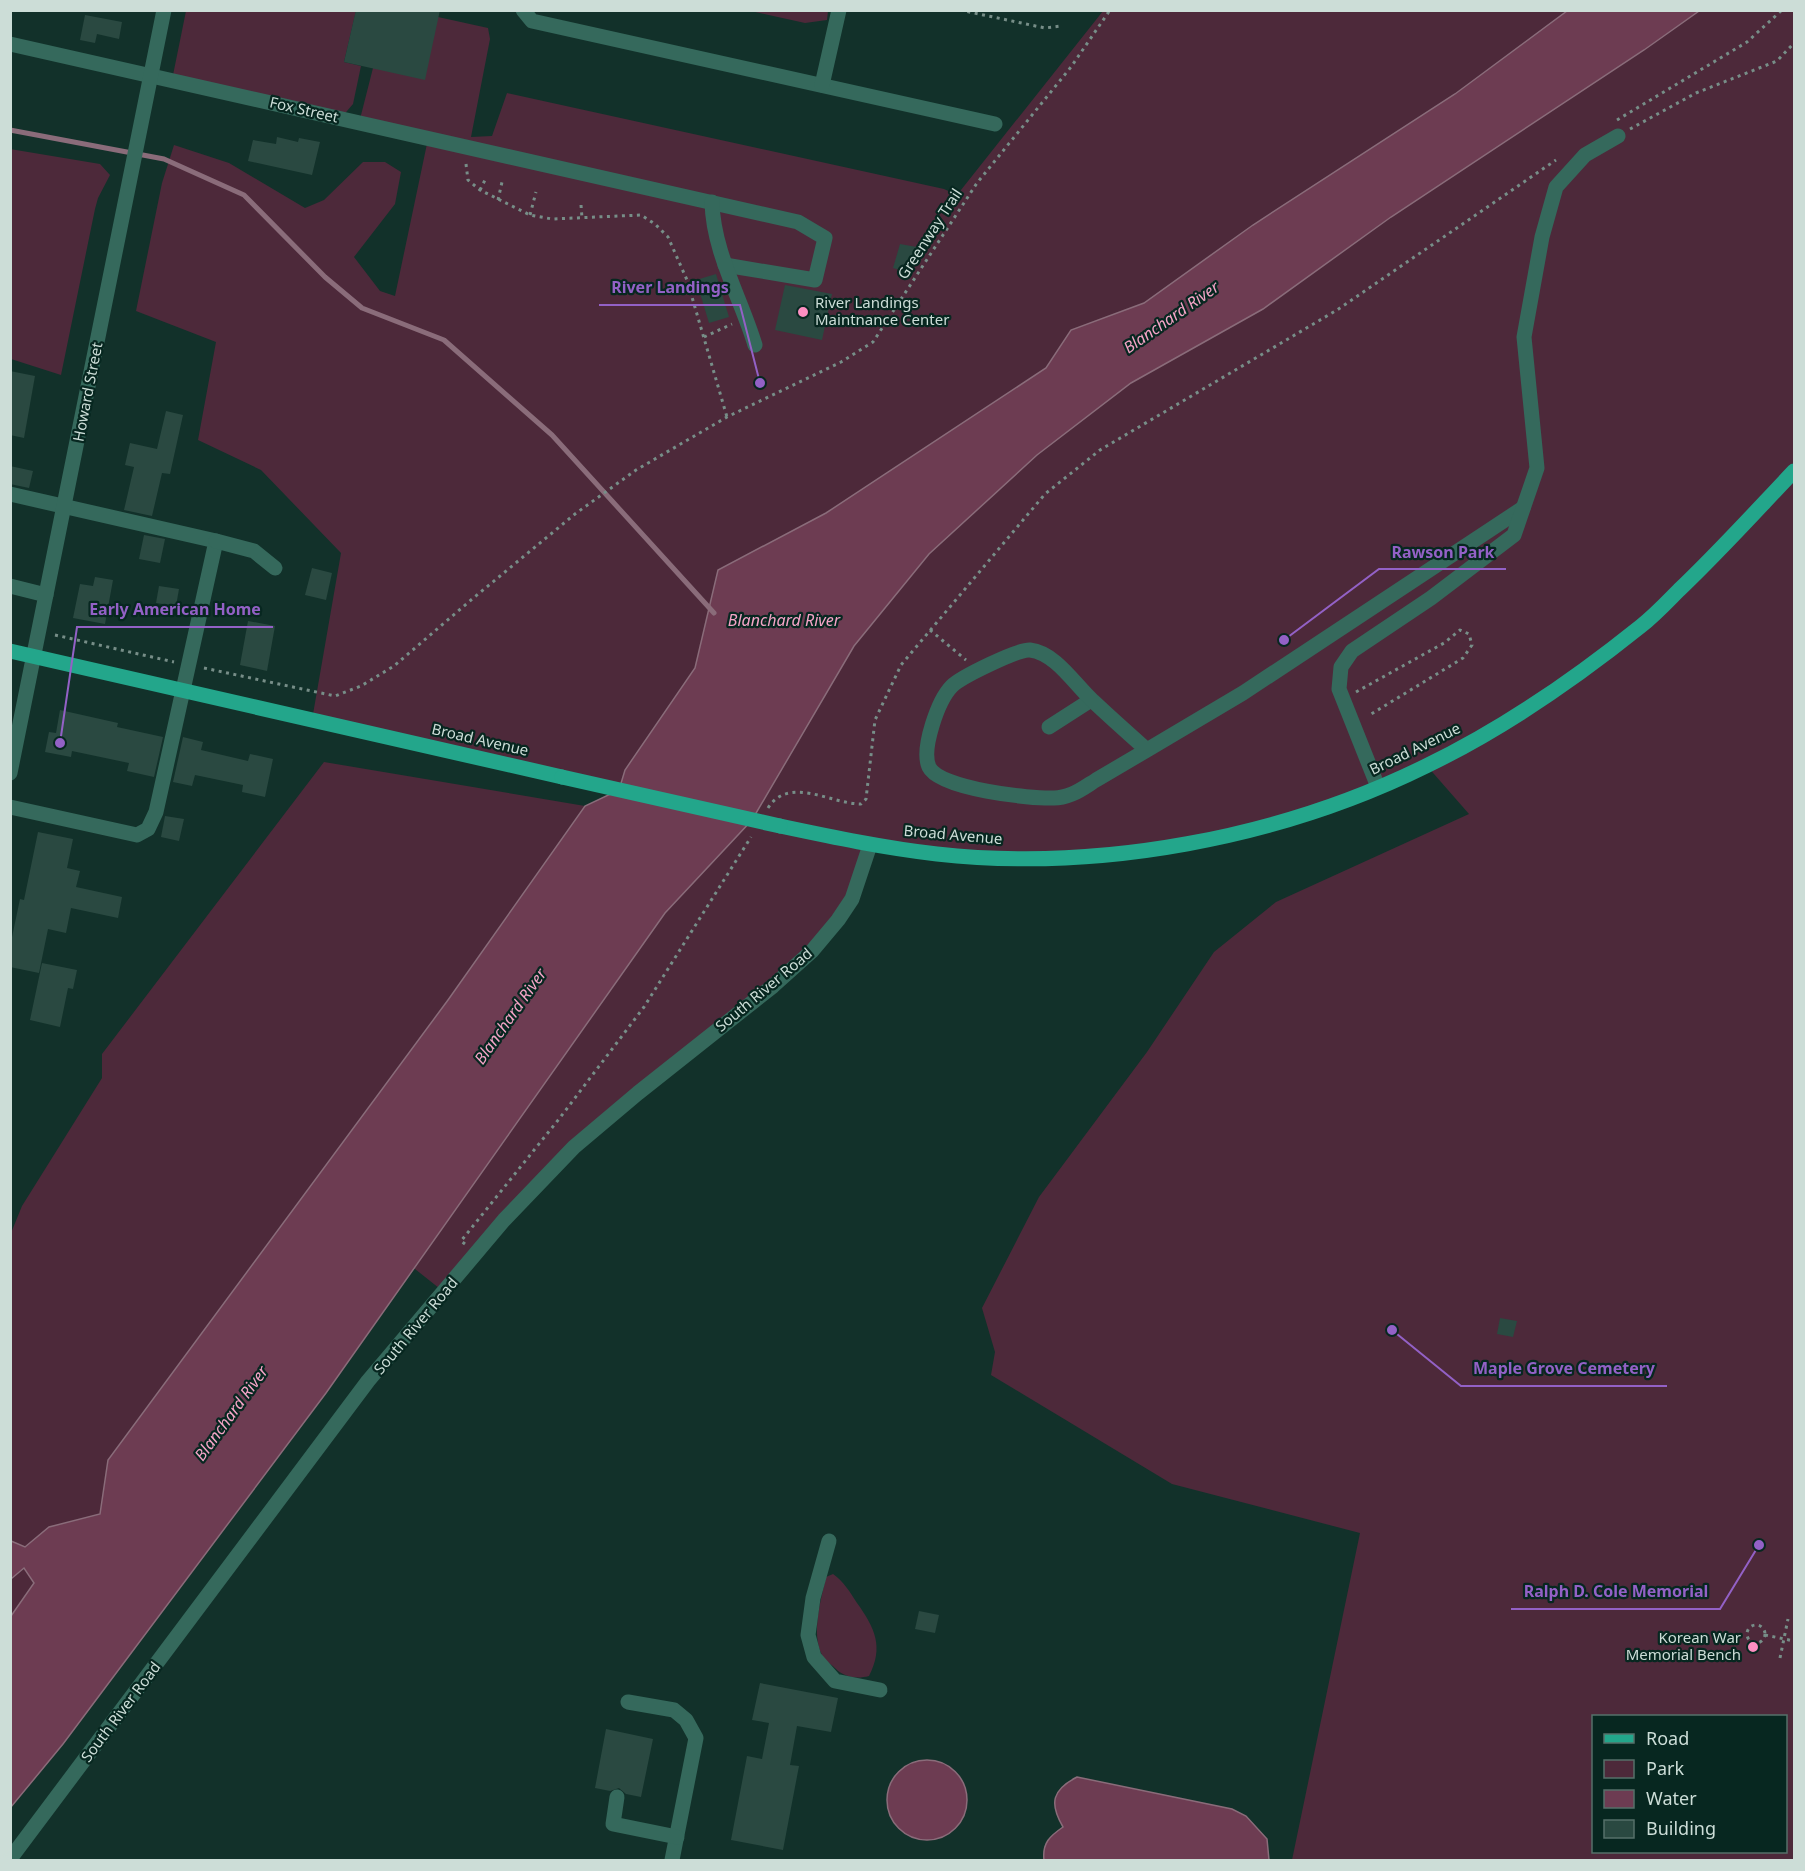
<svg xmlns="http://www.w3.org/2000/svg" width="1805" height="1871" font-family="'Noto Sans',sans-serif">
<rect width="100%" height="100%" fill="#12312a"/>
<g fill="#4d293a" fill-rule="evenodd">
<path d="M186,11H356L344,62L361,66L353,104L341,118L172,80Z"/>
<path d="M751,11H828L827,20L805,23Z"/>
<path d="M1103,11H1794V1860H1292L1360,1533L1172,1484L991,1375L995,1352L982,1308L1039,1197L1147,1052L1214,952L1276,902L1469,814L1427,766L1240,832L1084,856L870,845L852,899L812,951L574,1147L444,1292L362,1227L659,800L312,720L341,553L261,470L198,440L216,342L136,311L162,183L174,145L229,163L305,208L324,200L363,162H385L401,172L395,204L354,257L380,291L395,296L428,139L359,123L373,68L438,17L488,28L490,39L471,137L492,136L507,93L944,189L957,195ZM1594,1716H1786V1852H1594Z"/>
<path d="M10,149L100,164L110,175L98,198L95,209L61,375L11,359Z"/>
<path d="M324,762L585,806L448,1000L108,1460L100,1515L49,1527L25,1548L11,1541V1233L22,1206L102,1078V1054Z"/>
<path d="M25,1568L34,1583L11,1616V1579Z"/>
<path d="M833,1574C844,1582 850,1592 857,1603C875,1628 884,1647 869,1676C857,1679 845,1678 835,1668C831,1664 824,1660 822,1655C811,1633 821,1600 826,1577Z"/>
</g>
<g fill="#6d3c52" stroke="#8a6c7a" stroke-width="1.5">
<path d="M1567,11H1699L1644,50L1391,217L1263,309L1131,383L1037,455L929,554L854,646L752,820L665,913L326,1393L63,1744L11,1807V1616L34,1583L24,1568L11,1579V1541L25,1547L49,1527L100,1514L108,1460L448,1000L585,806L619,790L625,770L695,668L718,570L826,513L1046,368L1071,330L1144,303L1253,225L1455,94Z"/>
<circle cx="927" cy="1800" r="40"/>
<path d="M1077,1777L1232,1809L1246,1816L1267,1839L1269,1860H1044C1042,1843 1050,1836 1063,1827C1049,1803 1052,1790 1077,1777Z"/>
</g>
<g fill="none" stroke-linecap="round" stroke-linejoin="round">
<path stroke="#8a6c7a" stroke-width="5" d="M10,130L164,159L244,195L325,277L362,308L444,340L552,435L714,613"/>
</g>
<g fill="#2a4941">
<path d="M356,10H440L425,80L344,62Z"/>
<path d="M85,15L122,22L119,39L97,34L95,43L80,40Z"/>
<path d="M277,137L298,142L299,138L320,142L312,175L248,161L253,140L276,144Z"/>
<path d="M900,244L917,247L910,273L893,268Z"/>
<path d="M716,274L729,317L709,323L696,280Z"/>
<path d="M785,285L832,294L822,340L775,330Z"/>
<path d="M10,371L35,376L24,438L10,435Z"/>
<path d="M166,411L183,415L170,474L162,473L152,516L124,510L134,467L125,465L130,443L157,449Z"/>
<path d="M10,466L33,471L29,488L10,484Z"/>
<path d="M144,535L165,539L160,563L139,559Z"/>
<path d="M312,568L332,573L326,600L305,595Z"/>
<path d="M95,577L113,580L105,624L73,618L80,584L93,586Z"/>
<path d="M159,586L179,589L176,606L156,603Z"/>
<path d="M248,621L275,626L267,671L240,665Z"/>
<path d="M60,710L118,723L117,727L163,737L154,777L127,771L129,763L72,751L71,757L45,752L49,732L56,733Z"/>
<path d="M183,737L203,742L201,750L248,761L250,754L273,759L265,797L242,792L243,785L195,775L192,786L173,782Z"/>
<path d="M165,816L184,819L179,841L161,837Z"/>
<path d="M38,832L73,839L67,868L80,871L76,887L122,897L118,918L71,908L66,933L48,929L39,973L10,967V937H12L20,899L24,900Z"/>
<path d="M42,963L77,970L73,989L68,988L60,1027L30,1020Z"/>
<path d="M1500,1318L1517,1321L1513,1337L1497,1334Z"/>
<path d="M919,1611L939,1615L935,1633L915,1629Z"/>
<path d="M760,1683L838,1698L831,1732L797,1726L790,1765L799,1766L783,1850L731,1840L747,1756L762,1759L769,1723L752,1720Z"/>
<path d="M606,1729L653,1739L641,1797L626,1794L619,1788L610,1791L595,1788Z"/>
</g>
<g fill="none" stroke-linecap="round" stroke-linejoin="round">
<g stroke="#778e88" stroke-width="3" stroke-dasharray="3 4.5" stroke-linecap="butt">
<path d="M960,10L1045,28L1061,26"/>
<path d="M1617,120L1747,42L1782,10"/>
<path d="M1630,129L1696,93L1777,61L1794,43"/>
<path d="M466,164L468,180L480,190L530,215L552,219L641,215L655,224L668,237L687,280L727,417"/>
<path d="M480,190L486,178"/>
<path d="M498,200L502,182"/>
<path d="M581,205L582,218"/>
<path d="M530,215L536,192"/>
<path d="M704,337L732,324"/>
<path d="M930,630L966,660"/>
<path d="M55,635L174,662"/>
<path d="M204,668L335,696L361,686L394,666L471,600L575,514L636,470L727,417L841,362L873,342L977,183L1071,67L1110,10"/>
<path d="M1356,692L1444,643L1460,630L1469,634L1472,645L1463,658L1368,716"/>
<path d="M768,808C789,775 831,804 861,804L866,799L875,720L901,665L1045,494L1100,450L1337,310L1556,160"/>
<path d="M465,1244L461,1241L559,1119L644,1007L751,837"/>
<circle cx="1756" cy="1634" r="9"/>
<path d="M1765,1635L1794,1641"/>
<path d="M1780,1658L1788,1619"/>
</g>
<g stroke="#35695c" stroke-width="15">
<path d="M523,10L532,21L995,124"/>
<path d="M10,44L798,222L825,238L815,280L725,265"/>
<path d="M822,85L839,10"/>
<path d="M712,202C713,252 741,298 755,345"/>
<path d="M10,494L216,541L156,812L148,829L137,835L10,807"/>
<path d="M216,541L254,551L275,568"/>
<path d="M10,586L46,595"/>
<path d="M1049,727L1091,700"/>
<path d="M1147,750C1129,734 1111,718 1093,701C1075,685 1056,653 1030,650C1018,649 961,677 952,686C938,700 921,749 929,767C939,789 1031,799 1054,798C1060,798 1067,796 1072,794C1080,791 1088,785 1096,780C1113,770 1130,760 1147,750L1243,693L1523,508"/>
<path d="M10,773L164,10"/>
<path d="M1378,787L1339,689L1341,667L1352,651L1431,598L1514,535L1537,468L1524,337L1542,237L1556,187L1585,155L1618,136"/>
<path d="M829,1541L813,1598L808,1635L814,1657L835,1681L880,1690"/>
<path d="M628,1702L674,1710L686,1720L696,1738L672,1860"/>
<path d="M617,1797L613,1824L677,1837"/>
<path d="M10,1859L368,1381L504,1220L574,1147L638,1093L773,986L812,951L838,920L852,899L870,845"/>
</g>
<g stroke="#23a68b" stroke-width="15">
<path d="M10,651L562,777"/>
<path d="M780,826C832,837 884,848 937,854C1099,872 1280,838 1426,766C1503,729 1575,679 1641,626C1655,615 1667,602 1679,590C1719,552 1756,511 1794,471"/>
</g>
<path stroke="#23a68b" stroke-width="15" d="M562,777L780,826"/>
</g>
<g fill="#fc8fc1" stroke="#072720" stroke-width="2">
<circle cx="803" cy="312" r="6"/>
<circle cx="1753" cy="1647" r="6"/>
</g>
<g text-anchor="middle" stroke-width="4.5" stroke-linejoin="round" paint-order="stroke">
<g font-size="15" fill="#ccddd7" stroke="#072720">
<text transform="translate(304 110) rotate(13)" y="5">Fox Street</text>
<text transform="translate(930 234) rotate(-57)" y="5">Greenway Trail</text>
<text transform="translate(88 392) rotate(-79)" y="5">Howard Street</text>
<text transform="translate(480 740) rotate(13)" y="5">Broad Avenue</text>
<text transform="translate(1415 749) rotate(-26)" y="5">Broad Avenue</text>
<text transform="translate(953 835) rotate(5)" y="5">Broad Avenue</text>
<text transform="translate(764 990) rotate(-40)" y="5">South River Road</text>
<text transform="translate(416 1326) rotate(-50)" y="5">South River Road</text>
<text transform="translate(121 1712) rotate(-53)" y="5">South River Road</text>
</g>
<g font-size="15" fill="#ccddd7" stroke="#072720" text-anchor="start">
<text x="815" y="308">River Landings<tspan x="815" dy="17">Maintnance Center</tspan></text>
<text x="1741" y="1643" text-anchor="end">Korean War<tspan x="1741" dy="17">Memorial Bench</tspan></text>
</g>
<g font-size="16" font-style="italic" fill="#f5a4c7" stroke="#072720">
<text transform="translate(1171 317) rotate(-35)" y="6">Blanchard River</text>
<text x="784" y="626">Blanchard River</text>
<text transform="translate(510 1016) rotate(-55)" y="6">Blanchard River</text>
<text transform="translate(231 1413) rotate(-54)" y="6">Blanchard River</text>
</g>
</g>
<path fill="none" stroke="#9361c6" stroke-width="2" d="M760 383L740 305H599M1284 640L1379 569H1506M60 743L77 627H273M1392 1330L1461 1386H1667M1759 1545L1720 1609H1511"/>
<g fill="#9361c6" stroke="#072720" stroke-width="2">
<circle cx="760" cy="383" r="6"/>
<circle cx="1284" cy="640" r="6"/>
<circle cx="60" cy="743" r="6"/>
<circle cx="1392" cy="1330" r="6"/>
<circle cx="1759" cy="1545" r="6"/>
</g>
<g font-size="16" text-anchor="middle" font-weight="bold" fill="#9361c6" stroke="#072720" stroke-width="4.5" stroke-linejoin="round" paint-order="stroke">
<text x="670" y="293">River Landings</text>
<text x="1443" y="558">Rawson Park</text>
<text x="175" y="615">Early American Home</text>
<text x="1564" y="1374">Maple Grove Cemetery</text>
<text x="1616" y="1597">Ralph D. Cole Memorial</text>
</g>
<rect width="1805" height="1871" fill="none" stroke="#ccddd7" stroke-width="24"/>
<rect x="1592" y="1715" width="195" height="138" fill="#072720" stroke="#567069" stroke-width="1.5"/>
<rect x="1604" y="1734" width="30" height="9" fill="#23a68b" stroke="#567069" stroke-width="1.5"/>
<text x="1646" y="1745" font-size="18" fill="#ccddd7">Road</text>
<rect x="1604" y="1760" width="30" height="18" fill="#4d293a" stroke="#567069" stroke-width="1.5"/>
<text x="1646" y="1775" font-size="18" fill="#ccddd7">Park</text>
<rect x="1604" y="1790" width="30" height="18" fill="#6d3c52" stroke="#567069" stroke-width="1.5"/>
<text x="1646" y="1805" font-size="18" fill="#ccddd7">Water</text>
<rect x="1604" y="1820" width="30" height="18" fill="#2a4941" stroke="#567069" stroke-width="1.5"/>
<text x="1646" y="1835" font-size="18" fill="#ccddd7">Building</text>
</svg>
